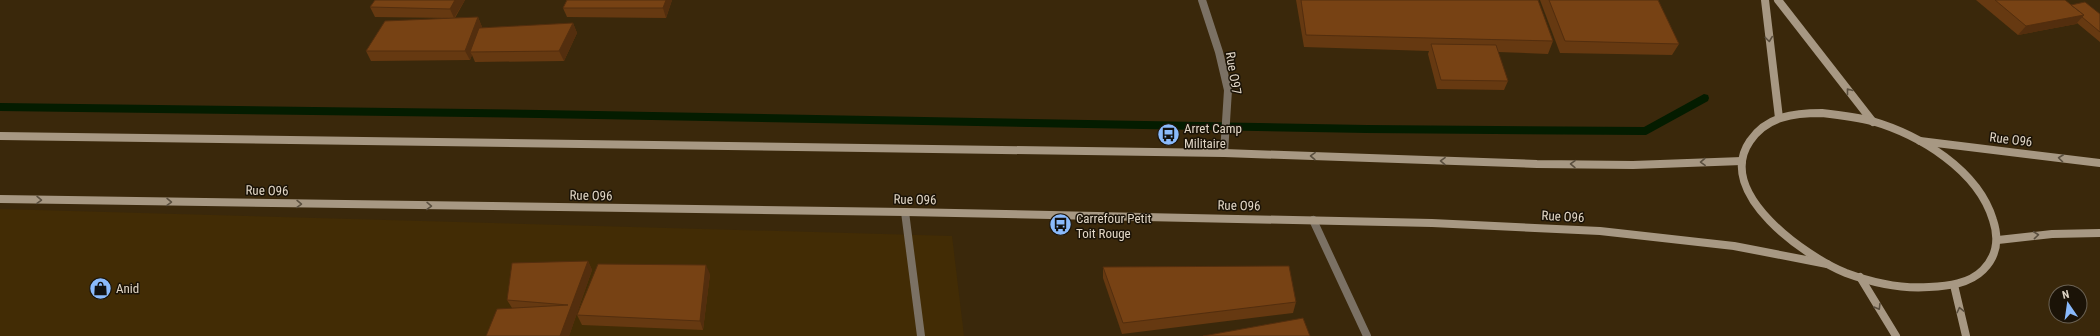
<svg xmlns="http://www.w3.org/2000/svg" width="2100" height="336" font-family="'Roboto Condensed',sans-serif">
<rect width="100%" height="100%" fill="#3a280b"/>
<path fill="#422c05" d="M0,209L952,236L964,336H0Z"/>
<g fill="none" stroke-linecap="round" stroke-linejoin="round">
<path fill="#041c00" fill-rule="evenodd" d="M1704,94L1708,95L1709,98L1708,101L1646,135L1367,133L540,118L0,111V103L540,110L1367,125L1644,127Z"/>
<g stroke="#7b7164" stroke-width="8">
<path d="M1202,0L1219,52L1228,90L1224,153"/>
<path d="M905,212L921,336"/>
<path d="M1313,220L1367,336"/>
</g>
<g stroke="#a79883" stroke-width="8">
<path d="M1765,0L1779,118"/>
<path d="M1778,0L1873,122"/>
<path d="M1822,113C1839,115 1856,117 1872,121C1920,135 1978,170 1993,220C1999,238 1997,256 1983,270C1969,284 1948,286 1929,287C1901,289 1873,283 1846,273C1806,257 1714,193 1750,141C1767,116 1794,113 1822,113Z"/>
<path d="M0,136L1224,153L1537,164L1633,165L1742,161"/>
<path d="M1920,141L2100,163"/>
<path d="M0,199L905,212L1432,223L1600,231L1734,246L1827,264"/>
<path d="M1998,240L2052,234L2100,233"/>
<path d="M1860,277L1896,336"/>
<path d="M1954,285L1966,336"/>
</g>
</g>
<g fill="#663911">
<path d="M375,0H465L455,18L478,17L482,27V28L573,23L577,33L564,61L475,62L472,55L470,60L371,61L366,51L451,18L375,17L370,7Z"/>
<path d="M567,0H672L666,18L567,17L563,8Z"/>
<path d="M1296,0H1538L1553,41L1548,54L1498,52L1508,81L1504,90L1437,89L1428,54L1429,51L1304,47Z"/>
<path d="M1540,0H1658L1679,44L1672,55L1560,53Z"/>
<path d="M1976,0H2065L2071,5L2100,14V42L2077,23L2076,24L2018,35Z"/>
<path d="M588,261L592,270L569,336H486L512,308L507,300Z"/>
<path d="M1103,267L1296,302L1293,313L1122,334L1103,278Z"/>
<path d="M710,274L703,330L582,325L577,315Z"/>
</g>
<g fill="#532e0e">
<path d="M455,0H465L454,18L450,9Z"/>
<path d="M666,0H672L666,18L663,8Z"/>
<path d="M2084,15L2076,24L2018,35L2026,26Z"/>
<path d="M478,17L482,27L473,52H470L472,55L470,60L465,51Z"/>
<path d="M573,23L577,33L564,61L559,51Z"/>
<path d="M588,261L592,270L569,336H560Z"/>
<path d="M706,265L710,274L703,330L700,321Z"/>
</g>
<g fill="#774214" stroke="#532e0e">
<path d="M375,0H455L450,9L370,7Z"/>
<path d="M567,0H666L663,8H563Z"/>
<path d="M1301,0H1538L1553,41L1306,35Z"/>
<path d="M1549,0H1658L1679,44L1565,41Z"/>
<path d="M1995,0H2065L2084,15L2026,26Z"/>
<path d="M2085,2L2100,14V32L2082,17L2084,15L2071,5Z"/>
<path d="M478,17L465,51H366L385,21Z"/>
<path d="M573,23L559,51L470,52L479,28Z"/>
<path d="M1431,44L1496,45L1508,81L1441,80Z"/>
<path d="M588,261L560,336H486L497,309L568,305L507,300L512,263Z"/>
<path d="M598,264L706,265L700,321L577,315Z"/>
<path d="M1289,266L1296,302L1123,323L1103,267Z"/>
<path d="M1303,318L1310,336H1203Z"/>
</g>
<defs><path id="oneway-chevron" d="M-2-3.5L2.5 0L-2 3.5" fill="none" stroke-width="1.6" stroke-linecap="round" stroke-linejoin="round"/></defs>
<g stroke="#5a4f3f">
<use href="#oneway-chevron" transform="translate(1769 39) rotate(83)"/>
<use href="#oneway-chevron" transform="translate(1849 91) rotate(-128)"/>
<use href="#oneway-chevron" transform="translate(1313 156) rotate(-178)"/>
<use href="#oneway-chevron" transform="translate(2061 158) rotate(-173)"/>
<use href="#oneway-chevron" transform="translate(1443 161) rotate(-179)"/>
<use href="#oneway-chevron" transform="translate(1703 162) rotate(178)"/>
<use href="#oneway-chevron" transform="translate(1573 164) rotate(-179)"/>
<use href="#oneway-chevron" transform="translate(39 200) rotate(1)"/>
<use href="#oneway-chevron" transform="translate(169 202) rotate(1)"/>
<use href="#oneway-chevron" transform="translate(299 204) rotate(1)"/>
<use href="#oneway-chevron" transform="translate(429 206) rotate(1)"/>
<use href="#oneway-chevron" transform="translate(2036 235) rotate(-6)"/>
<use href="#oneway-chevron" transform="translate(1878 307) rotate(59)"/>
<use href="#oneway-chevron" transform="translate(1960 310) rotate(-103)"/>
</g>
<defs>
<symbol id="bus-disc" viewBox="-11 -11 22 22"><circle r="9.5" fill="#8abafc" stroke="#1b1307"/><path d="M-5-6H5V4H4V6H2V4H-2V6H-4V4H-5ZM-3.5-4V0h7V-4ZM-3.5 1.2v1.5H-2V1.2ZM2 1.2v1.5H3.5V1.2Z" fill="#111"/></symbol>
<symbol id="shop-disc" viewBox="-11 -11 22 22"><circle r="9.5" fill="#8abafc" stroke="#1b1307"/><path d="M-5-2.5h2.3a2.7 3.5 0 0 1 5.4 0H5L5.5 6h-11ZM-1.5-2.5h3a1.5 2.3 0 0 0-3 0Z" fill="#111"/></symbol>
</defs>
<g fill-rule="evenodd">
<use href="#bus-disc" x="1156" y="122" width="25" height="25"/>
<use href="#bus-disc" x="1048" y="212" width="25" height="25"/>
<use href="#shop-disc" x="88" y="276" width="25" height="25"/>
</g>
<g text-anchor="middle" stroke-width="3" stroke-linejoin="round" paint-order="stroke">
<g font-size="13" fill="#e0d5c5" stroke="#1b1307">
<text transform="translate(1234 73) rotate(81)" y="5">Rue O97</text>
<text transform="translate(2011 139) rotate(7)" y="5">Rue O96</text>
<text transform="translate(267 190) rotate(1)" y="5">Rue O96</text>
<text transform="translate(591 195) rotate(1)" y="5">Rue O96</text>
<text transform="translate(915 199) rotate(1)" y="5">Rue O96</text>
<text transform="translate(1239 205) rotate(1)" y="5">Rue O96</text>
<text transform="translate(1563 216) rotate(3)" y="5">Rue O96</text>
</g>
<g font-size="13" fill="#e0d5c5" stroke="#1b1307" text-anchor="start">
<text x="1184" y="133">Arret Camp<tspan x="1184" dy="15">Militaire</tspan></text>
<text x="1076" y="223">Carrefour Petit<tspan x="1076" dy="15">Toit Rouge</tspan></text>
<text x="116" y="293">Anid</text>
</g>
</g>
<g transform="translate(2068 304) rotate(347)"><circle r="19" fill="#1b1307" stroke="#6a6153"/>
<path d="M0-3L7 15L0 10L-7 15Z" fill="#8abafc"/>
<text y="-6" font-size="11" font-weight="bold" text-anchor="middle" fill="#e0d5c5">N</text>
</g>
</svg>
